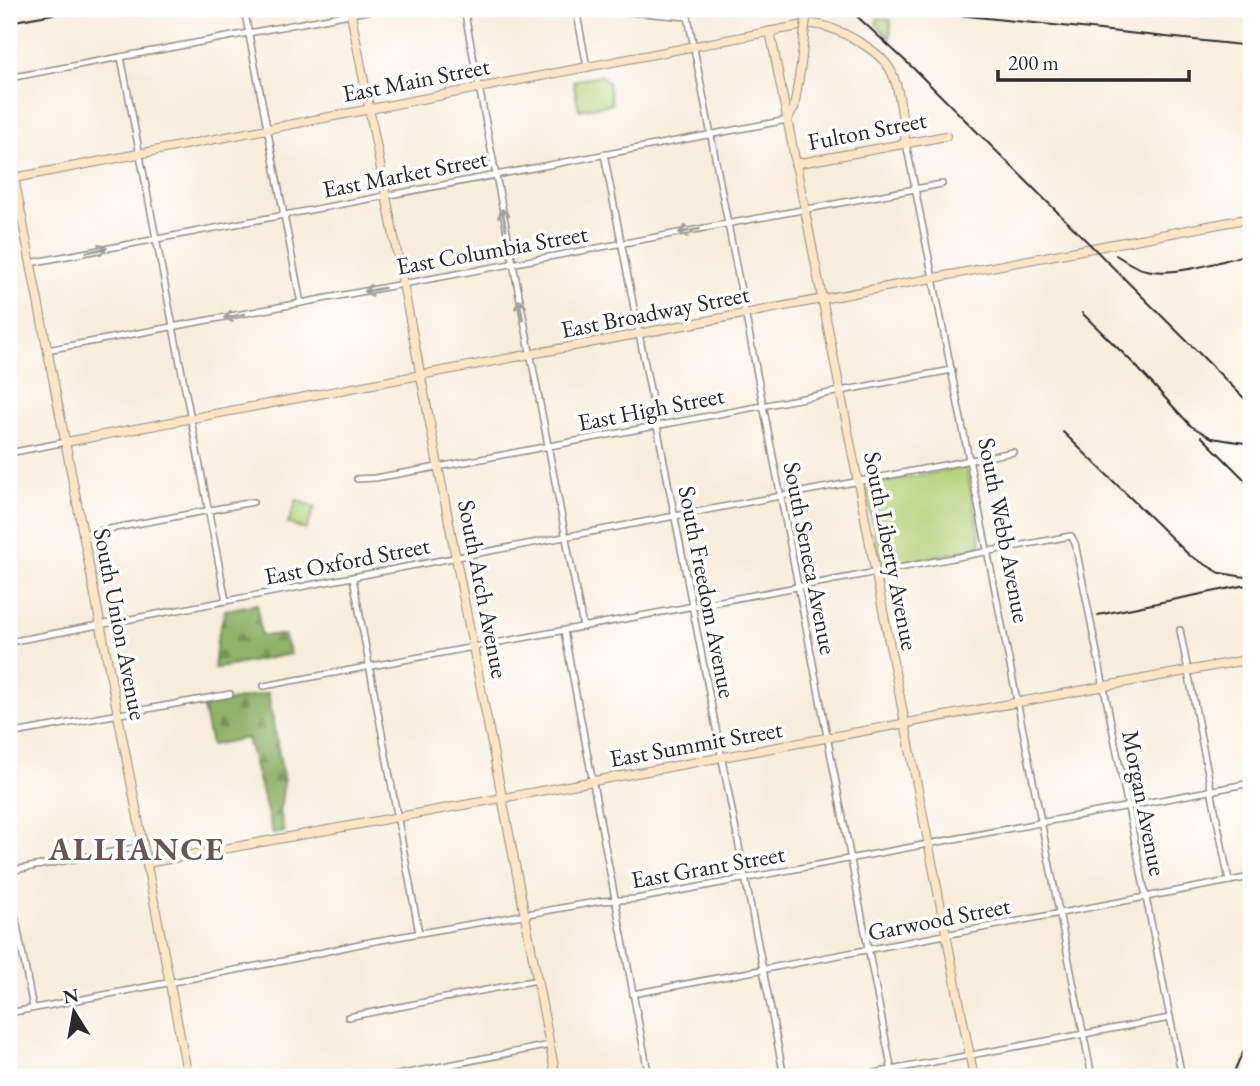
<svg xmlns="http://www.w3.org/2000/svg" width="1260" height="1086" font-family="'EB Garamond',serif">
<defs>
<pattern id="grass-dots" width="8" height="8" patternUnits="userSpaceOnUse" patternTransform="scale(1.75)"><rect width="8" height="8" fill="#b4d178"/><path d="M2 2h.1M6 6h.1" fill="none" stroke="#9bb468" stroke-width="1.8" stroke-linecap="round"/></pattern>
<pattern id="forest-firs" width="22" height="20" patternUnits="userSpaceOnUse" patternTransform="scale(1.75)"><rect width="22" height="20" fill="#8fb368"/><path d="M5 1l3.5 6h-7zM16 11l3.5 6h-7z" fill="#759256"/></pattern>
</defs>
<rect width="100%" height="100%" fill="#fff"/>
<filter id="ink" filterUnits="userSpaceOnUse"><feTurbulence type="fractalNoise" baseFrequency=".0143" numOctaves="2"/><feDisplacementMap in="SourceGraphic" scale="14" xChannelSelector="R" yChannelSelector="G"/><feConvolveMatrix kernelMatrix="1 2 1 2 8 2 1 2 1" color-interpolation-filters="sRGB"/></filter>
<filter id="wash" filterUnits="userSpaceOnUse"><feTurbulence type="fractalNoise" baseFrequency=".00686" numOctaves="4" result="noise"/><feDisplacementMap in="SourceGraphic" scale="28" xChannelSelector="R" yChannelSelector="G"/><feGaussianBlur stdDeviation="1.57" result="paint"/><feColorMatrix in="noise" values="0 0 0 0 0 0 0 0 0 0 0 0 0 0 0 0 0 1.4 0 .05"/><feComposite in="paint" operator="in"/></filter>
<g filter="url(#wash)">
<rect width="100%" height="100%" fill="#f7eddb"/>
<path fill="url(#grass-dots)" stroke="#707e52" stroke-width="2" d="M877,18L891,20L890,39L876,24Z"/>
<g fill="url(#forest-firs)" stroke="#5d6f4a" stroke-width="2">
<path d="M257,604L261,635H284L291,654L214,669L217,640L225,610Z"/>
<path d="M268,693L284,782L280,810L284,832L273,834L247,738L211,745L203,707Z"/>
</g>
<g fill="#b4d178" stroke="#707e52" stroke-width="2">
<path d="M601,75L608,82L612,104L579,110L573,81Z"/>
<path d="M963,467L967,470L981,543L978,548L885,566L881,564L866,491L868,485Z"/>
<path d="M297,500L315,507L306,530L288,523Z"/>
</g>
</g>
<g filter="url(#ink)">
<g fill="none" stroke-linecap="round" stroke-linejoin="round">
<defs>
<g id="street">
<path d="M244,9L301,303"/>
<path d="M464,9L583,627"/>
<path d="M576,9L587,67"/>
<path d="M594,9L688,17L893,1077"/>
<path d="M121,57L226,601"/>
<path d="M14,77L377,9"/>
<path d="M906,143L1092,1077"/>
<path d="M604,154L784,1077"/>
<path d="M30,263L787,120"/>
<path d="M47,350L942,184"/>
<path d="M9,453L66,442"/>
<path d="M357,479L375,478L449,465L952,370"/>
<path d="M83,534L253,502"/>
<path d="M353,578L419,933"/>
<path d="M1180,630L1229,881"/>
<path d="M564,631L649,1077"/>
<path d="M9,642L1013,452"/>
<path d="M264,686L1071,536L1075,543L1182,1077"/>
<path d="M9,734L230,694"/>
<path d="M9,871L144,846"/>
<path d="M9,884L33,1008"/>
<path d="M633,994L1251,877"/>
<path d="M9,1013L283,961L364,943L601,901L636,899L1251,783"/>
<path d="M348,1017L537,980"/>
<path d="M388,1077L550,1045"/>
<path d="M853,1077L1170,1018"/>
</g>
<g id="secondary">
<path d="M350,9L556,1077"/>
<path d="M770,31L974,1077"/>
<path d="M787,120L794,108L801,65"/>
<path d="M9,151L188,1077"/>
<path d="M795,164L946,136"/>
<path d="M9,179L809,24C833,24 882,50 892,73C901,93 902,121 906,143"/>
<path d="M66,442L1251,218"/>
<path d="M147,863C515,795 884,730 1251,659"/>
</g>
</defs>
<use href="#street" stroke="#918c83" stroke-width="8"/>
<use href="#secondary" stroke="#918c83" stroke-width="10"/>
<use href="#street" stroke="#fff" stroke-width="5"/>
<use href="#secondary" stroke="#fde5c5" stroke-width="8"/>
<g stroke="#2b2b2b" stroke-width="2">
<path d="M849,9L912,67L1251,405"/>
<path d="M902,9L1251,46"/>
<path d="M9,22L81,9"/>
<path d="M1116,255C1125,261 1135,268 1146,270C1175,277 1222,261 1251,253"/>
<path d="M1082,313L1134,364L1191,426L1212,438L1251,444"/>
<path d="M1063,432L1189,555L1220,573L1251,578"/>
<path d="M1201,436L1251,486"/>
<path d="M1098,615L1251,584"/>
<path d="M1232,1077L1239,1060L1251,1039"/>
</g>
<defs>
<path id="secondary-bridge" d="M801,65L807,9"/>
</defs>
<use href="#secondary-bridge" stroke="#918c83" stroke-width="10" stroke-linecap="butt"/>
<use href="#secondary-bridge" stroke="#fde5c5" stroke-width="8"/>
</g>
<defs><path id="oneway-shaft" d="M-6 0H5M1.5-3L5.5 0L1.5 3" fill="none" stroke-width="1.6" stroke-linecap="round" stroke-linejoin="round" transform="scale(1.75)"/></defs>
<g stroke="#a0a0a0">
<use href="#oneway-shaft" transform="translate(504 219) rotate(-101)"/>
<use href="#oneway-shaft" transform="translate(689 231) rotate(170)"/>
<use href="#oneway-shaft" transform="translate(97 250) rotate(-11)"/>
<use href="#oneway-shaft" transform="translate(374 290) rotate(169)"/>
<use href="#oneway-shaft" transform="translate(521 310) rotate(-100)"/>
<use href="#oneway-shaft" transform="translate(234 316) rotate(170)"/>
</g>
</g>
<g text-anchor="middle" stroke-width="7" stroke-linejoin="round" paint-order="stroke">
<g font-size="24" fill="#2b2b2b" stroke="#fff">
<text transform="translate(416 80) rotate(-11)" y="8">East Main Street</text>
<text transform="translate(867 131) rotate(-11)" y="8">Fulton Street</text>
<text transform="translate(405 174) rotate(-11)" y="8">East Market Street</text>
<text transform="translate(492 250) rotate(-10)" y="8">East Columbia Street</text>
<text transform="translate(655 312) rotate(-11)" y="8">East Broadway Street</text>
<text transform="translate(651 409) rotate(-11)" y="8">East High Street</text>
<text transform="translate(1004 530) rotate(79)" y="8">South Webb Avenue</text>
<text transform="translate(891 551) rotate(79)" y="8">South Liberty Avenue</text>
<text transform="translate(810 558) rotate(79)" y="8">South Seneca Avenue</text>
<text transform="translate(347 561) rotate(-11)" y="8">East Oxford Street</text>
<text transform="translate(483 589) rotate(79)" y="8">South Arch Avenue</text>
<text transform="translate(707 592) rotate(79)" y="8">South Freedom Avenue</text>
<text transform="translate(120 624) rotate(79)" y="8">South Union Avenue</text>
<text transform="translate(696 744) rotate(-10)" y="8">East Summit Street</text>
<text transform="translate(1144 803) rotate(79)" y="8">Morgan Avenue</text>
<text transform="translate(708 867) rotate(-10)" y="8">East Grant Street</text>
<text transform="translate(939 919) rotate(-11)" y="8">Garwood Street</text>
</g>
<g font-size="32" font-weight="bold" letter-spacing="2" fill="#6c5550" stroke="#fff">
<text x="137" y="860">ALLIANCE</text>
</g>
</g>
<rect width="1260" height="1086" fill="none" stroke="#fff" stroke-width="35"/>
<g transform="translate(74 1012) rotate(349)" stroke="#ffffff" stroke-width="5" paint-order="stroke">
<path d="M0-5L12 26L0 18L-12 26Z" fill="#2b2b2b"/>
<text y="-10" font-size="19" font-weight="bold" text-anchor="middle" fill="#2b2b2b">N</text>
</g>
<path d="M998 70v10h191v-10" fill="none" stroke="#2b2b2b" stroke-width="3.5"/>
<text x="1008" y="70" font-size="21" fill="#2b2b2b" stroke="#ffffff" stroke-width="5" paint-order="stroke">200 m</text>
</svg>
